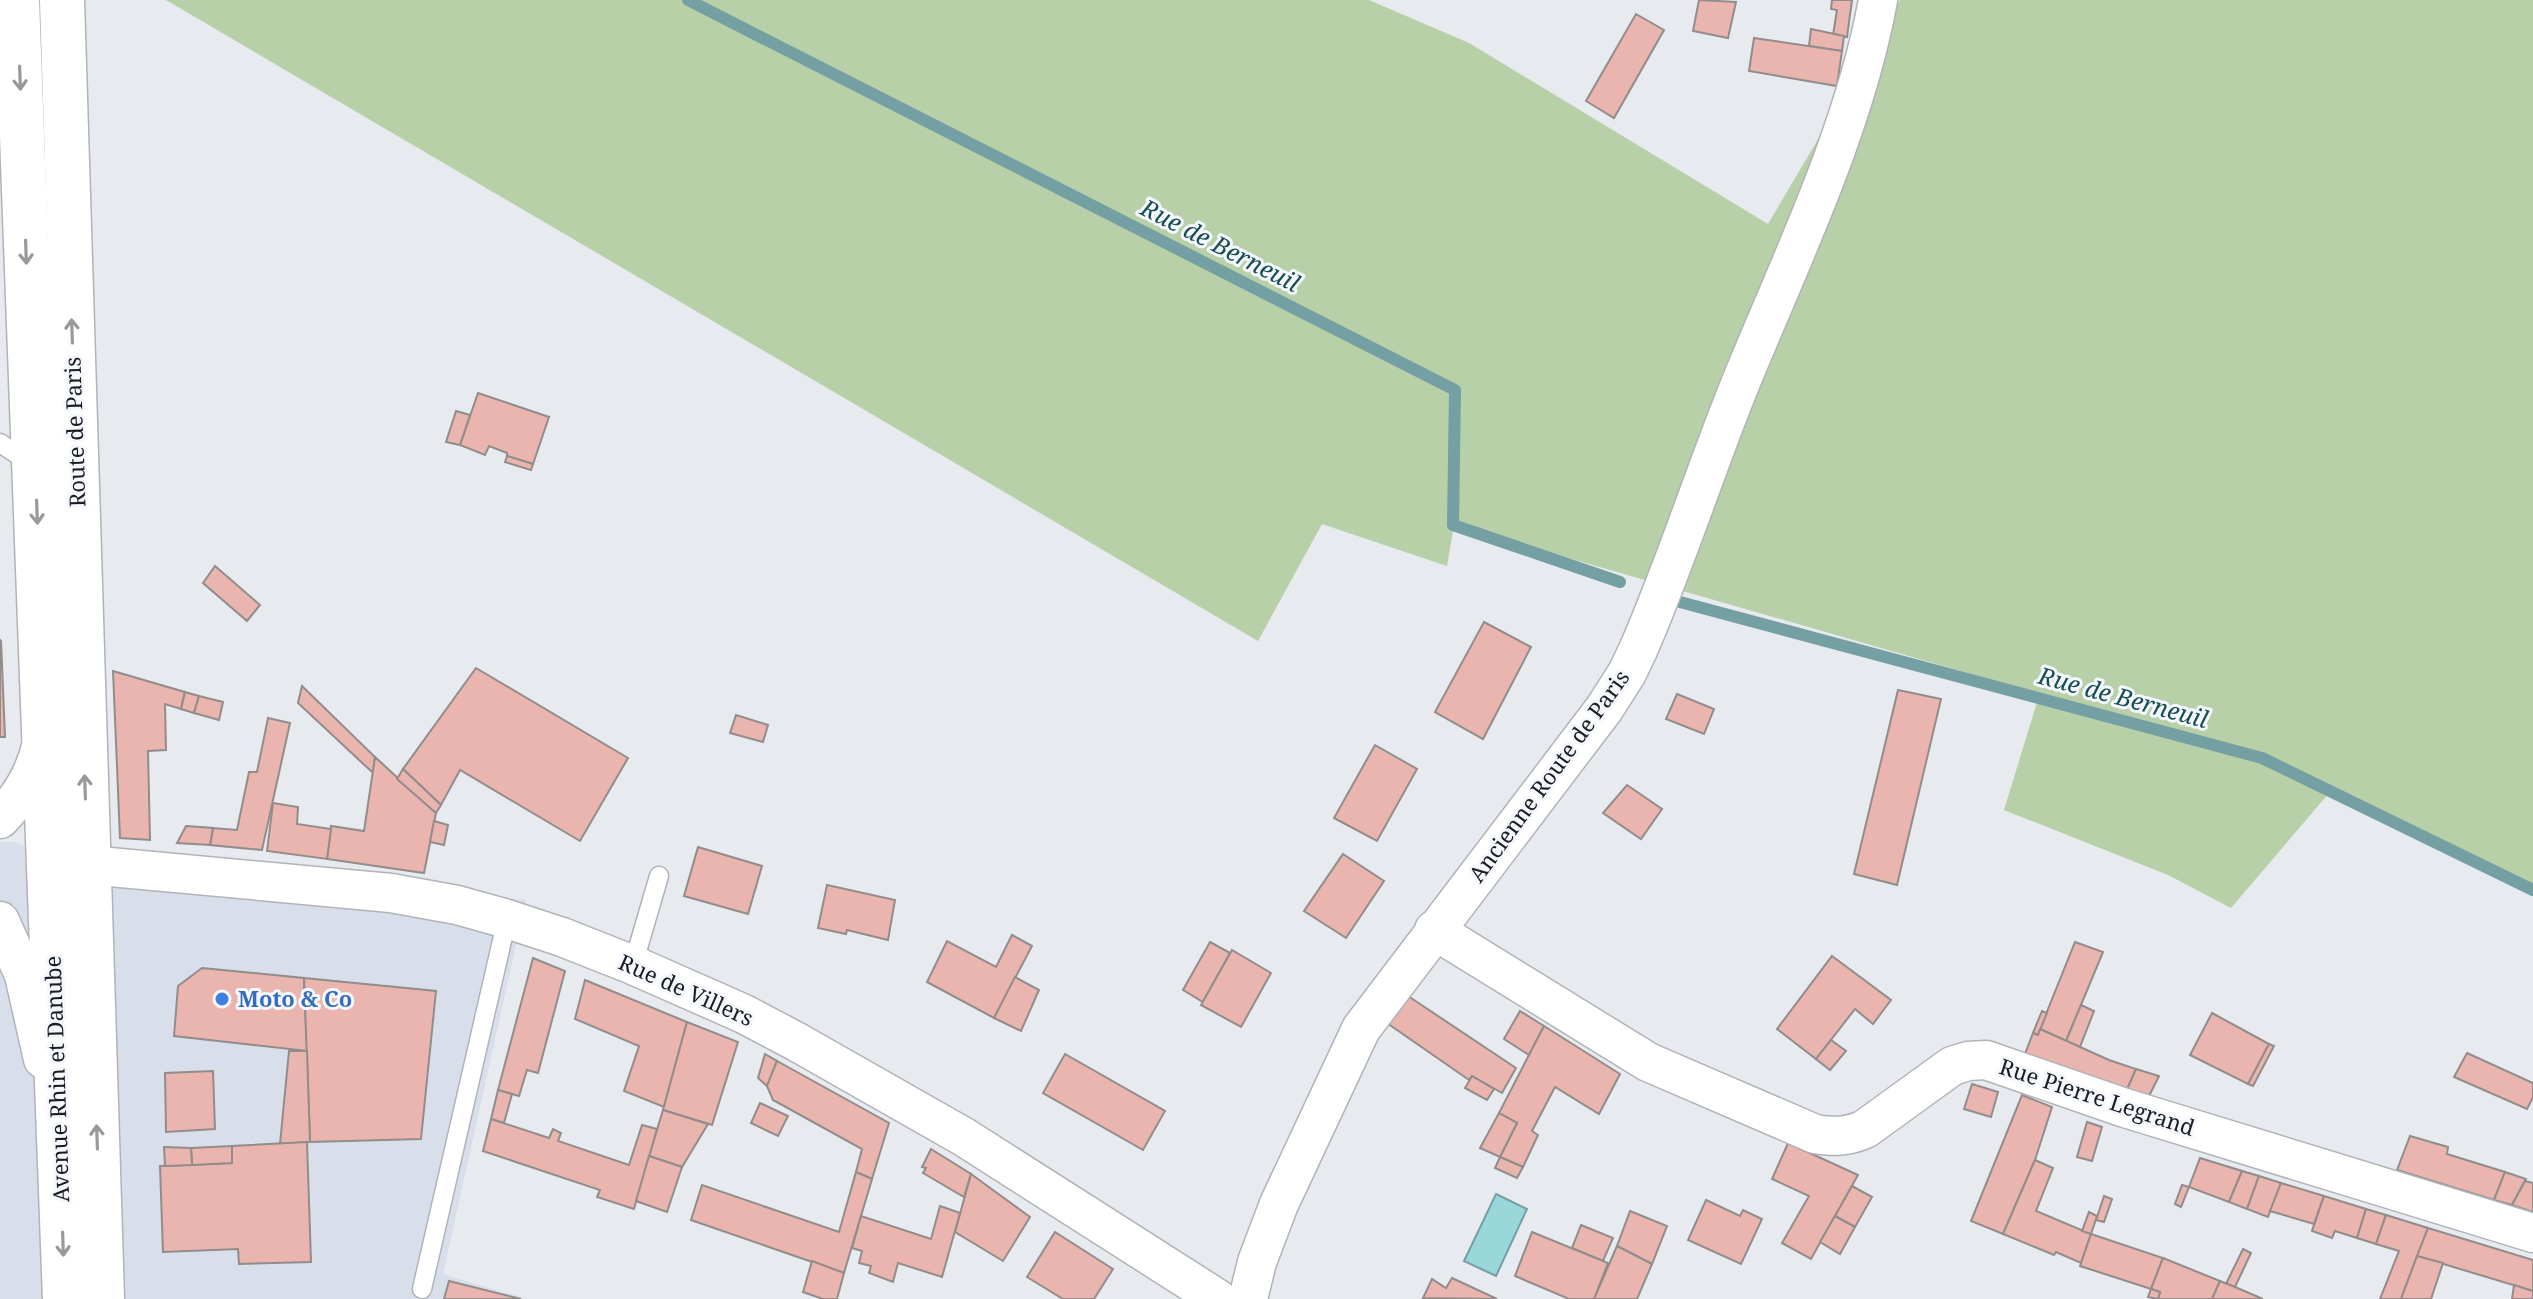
<svg xmlns="http://www.w3.org/2000/svg" width="2533" height="1299" font-family="'Noto Serif',serif">
<rect width="100%" height="100%" fill="#e7eaef"/>
<path fill="#d8dfeb" d="M0,842H15L49,858L526,900L443,1274L526,1299H0Z"/>
<path fill="#b7d0a8" d="M166,0H1369L1469,43L1768,224L1900,0H2533V890L2330,792L2231,908L2168,875L2004,810L2038,699L2207,742L1454,525L1447,566L1322,524L1258,641Z"/>
<path fill="#9ad7db" stroke="#749fa3" stroke-width="2" d="M1496,1194L1527,1209L1496,1276L1464,1261Z"/>
<g fill="none" stroke-linecap="round" stroke-linejoin="round">
<g stroke="#749fa3" stroke-width="12">
<path d="M688,0L1455,390L1453,525L1620,582"/>
<path d="M1680,602L2262,758L2533,890"/>
</g>
</g>
<g fill="#e9b5ae" stroke="#928c8b" stroke-width="2">
<path d="M1699,0L1736,2L1728,38L1693,31Z"/>
<path d="M1832,0H1852L1847,37L1833,35L1837,10L1831,9Z"/>
<path d="M1636,14L1664,30L1614,118L1586,101Z"/>
<path d="M1811,29L1844,36L1842,51L1809,46Z"/>
<path d="M1754,38L1842,51L1837,86L1749,71Z"/>
<path d="M478,393L549,417L533,464L507,456V453L489,446L485,455L460,445Z"/>
<path d="M456,411L470,415L460,445L446,442Z"/>
<path d="M507,456L533,464L531,470L505,462Z"/>
<path d="M215,566L260,605L247,621L203,583Z"/>
<path d="M1484,622L1531,647L1483,739L1435,712Z"/>
<path d="M0,640L1,641L5,737H0Z"/>
<path d="M476,668L628,758L580,841L460,770L441,805L403,769Z"/>
<path d="M113,671L185,692L181,709L165,704L166,750L148,751L150,840L120,838Z"/>
<path d="M302,686L375,757L373,773L298,703Z"/>
<path d="M1898,690L1941,699L1897,885L1854,874Z"/>
<path d="M185,692L199,696L194,713L181,709Z"/>
<path d="M1677,694L1714,709L1704,734L1666,719Z"/>
<path d="M199,696L223,702L219,720L194,713Z"/>
<path d="M736,715L768,725L763,742L730,733Z"/>
<path d="M268,718L290,723L262,850L210,845L213,828L237,830L249,772H257Z"/>
<path d="M1375,745L1417,769L1377,841L1334,818Z"/>
<path d="M375,757L436,813L424,873L327,859L331,826L364,831Z"/>
<path d="M403,769L441,805L436,813L397,779Z"/>
<path d="M1627,785L1662,809L1641,839L1603,813Z"/>
<path d="M273,803L298,807L297,824L331,829L327,859L267,851Z"/>
<path d="M434,821L448,825L444,845L430,842Z"/>
<path d="M186,826L213,828L210,845L177,843Z"/>
<path d="M698,847L762,866L748,914L684,896Z"/>
<path d="M1343,854L1384,881L1346,938L1304,911Z"/>
<path d="M827,885L895,900L888,940L847,930L846,934L818,928Z"/>
<path d="M1012,935L1032,946L994,1018L927,982L947,941L996,967Z"/>
<path d="M1210,942L1230,953L1203,1002L1183,990Z"/>
<path d="M2075,942L2103,952L2066,1041L2040,1029Z"/>
<path d="M1232,950L1271,973L1241,1027L1201,1005Z"/>
<path d="M1832,956L1891,1000L1873,1024L1855,1009L1816,1059L1777,1029Z"/>
<path d="M533,958L565,971L538,1073L527,1070L519,1096L498,1090Z"/>
<path d="M202,968L304,978L307,1051L174,1036L178,986Z"/>
<path d="M1015,977L1039,990L1021,1031L994,1018Z"/>
<path d="M304,978L436,991L421,1139L310,1142Z"/>
<path d="M585,980L687,1022L664,1107L624,1091L639,1046L575,1019Z"/>
<path d="M1408,996L1516,1068L1502,1093L1472,1076L1469,1080L1387,1023Z"/>
<path d="M2081,1005L2094,1011L2080,1047L2066,1041Z"/>
<path d="M1520,1011L1544,1026L1529,1055L1504,1039Z"/>
<path d="M2042,1011L2047,1013L2038,1035L2033,1033Z"/>
<path d="M2212,1013L2269,1044L2248,1084L2190,1055Z"/>
<path d="M687,1022L738,1042L712,1125L663,1110Z"/>
<path d="M1544,1026L1620,1074L1599,1114L1555,1087L1532,1131L1538,1135L1523,1167L1500,1157L1517,1123L1499,1113Z"/>
<path d="M2040,1029L2109,1060L2136,1069L2125,1094L2025,1054L2033,1033L2038,1035Z"/>
<path d="M1831,1040L1846,1051L1830,1070L1816,1059Z"/>
<path d="M2269,1044L2274,1046L2253,1086L2248,1084Z"/>
<path d="M289,1051H307L310,1142L280,1144Z"/>
<path d="M2467,1053L2533,1083V1097L2527,1109L2454,1077Z"/>
<path d="M765,1054L777,1061L767,1086L758,1078Z"/>
<path d="M1065,1054L1165,1111L1143,1150L1043,1093Z"/>
<path d="M777,1061L889,1123L872,1179L856,1172L862,1149L773,1100L767,1086Z"/>
<path d="M2136,1069L2159,1076L2147,1100L2125,1094Z"/>
<path d="M213,1071L215,1129L166,1132L165,1073Z"/>
<path d="M1472,1076L1494,1089L1487,1100L1465,1088Z"/>
<path d="M1972,1084L1998,1092L1991,1117L1964,1109Z"/>
<path d="M498,1090L512,1094L504,1123L491,1119Z"/>
<path d="M2022,1095L2052,1107L2035,1160L2003,1234L1971,1221Z"/>
<path d="M760,1103L788,1116L778,1136L751,1123Z"/>
<path d="M663,1110L708,1124L682,1167L649,1156Z"/>
<path d="M1499,1113L1517,1123L1500,1157L1480,1148Z"/>
<path d="M491,1119L549,1138L553,1129L561,1133L558,1141L629,1165L642,1125L657,1129L634,1209L597,1197L600,1190L483,1151Z"/>
<path d="M2087,1122L2102,1127L2092,1161L2077,1157Z"/>
<path d="M2410,1136L2448,1147L2447,1154L2505,1172L2494,1200L2397,1170Z"/>
<path d="M307,1142L311,1262L239,1264L238,1249L163,1252L160,1166L232,1163V1146Z"/>
<path d="M1788,1143L1858,1175L1811,1259L1782,1243L1809,1196L1772,1179Z"/>
<path d="M232,1146V1163L192,1165L191,1148Z"/>
<path d="M164,1147L191,1148L192,1165L165,1166Z"/>
<path d="M931,1149L971,1174L964,1197L923,1173L926,1168L922,1167Z"/>
<path d="M649,1156L682,1167L667,1212L636,1201Z"/>
<path d="M1500,1157L1523,1167L1517,1178L1495,1168Z"/>
<path d="M2200,1158L2242,1171L2229,1202L2189,1187Z"/>
<path d="M2035,1160L2053,1168L2036,1211L2091,1234L2081,1263L2056,1252L2054,1255L2003,1234Z"/>
<path d="M2242,1171L2259,1176L2247,1209L2229,1202Z"/>
<path d="M856,1172L872,1179L844,1273L691,1220L702,1185L839,1232Z"/>
<path d="M2505,1172L2526,1179L2512,1205L2494,1200Z"/>
<path d="M971,1174L1030,1217L1003,1261L955,1232Z"/>
<path d="M2259,1176L2281,1183L2268,1217L2247,1209Z"/>
<path d="M2525,1181L2533,1183V1212L2512,1205Z"/>
<path d="M2281,1183L2324,1196L2314,1224L2270,1211Z"/>
<path d="M2182,1185L2189,1187L2181,1207L2175,1204Z"/>
<path d="M1852,1186L1872,1197L1855,1227L1835,1216Z"/>
<path d="M2104,1196L2112,1199L2104,1222L2096,1220Z"/>
<path d="M2324,1196L2366,1209L2357,1238L2335,1231L2332,1238L2312,1231Z"/>
<path d="M1706,1200L1740,1216L1743,1210L1762,1219L1741,1264L1688,1240Z"/>
<path d="M940,1206L960,1213L942,1277L898,1263L893,1282L869,1273L871,1266L859,1263L862,1251L852,1248L861,1216L931,1239Z"/>
<path d="M2366,1209L2386,1215L2376,1244L2357,1238Z"/>
<path d="M1630,1211L1667,1226L1652,1264L1617,1246Z"/>
<path d="M2089,1212L2097,1216L2091,1234L2082,1231Z"/>
<path d="M2386,1215L2428,1228L2401,1299H2380L2399,1251L2376,1244Z"/>
<path d="M1835,1216L1855,1227L1840,1254L1820,1242Z"/>
<path d="M1581,1225L1613,1238L1603,1261L1572,1248Z"/>
<path d="M2428,1228L2533,1260V1291L2417,1256Z"/>
<path d="M1055,1232L1113,1269L1094,1299H1063L1027,1277Z"/>
<path d="M1532,1232L1608,1263L1594,1299H1569L1515,1276Z"/>
<path d="M2091,1234L2163,1258L2151,1289L2080,1266Z"/>
<path d="M1617,1246L1652,1264L1637,1299H1594Z"/>
<path d="M2243,1249L2251,1253L2235,1287L2226,1284Z"/>
<path d="M2417,1256L2443,1263L2431,1299H2401Z"/>
<path d="M2163,1258L2220,1281L2212,1299H2158L2160,1292L2151,1289Z"/>
<path d="M812,1261L844,1273L837,1299H823L803,1292Z"/>
<path d="M1452,1278L1497,1299L1423,1298L1432,1279L1446,1288Z"/>
<path d="M449,1281L521,1299H444Z"/>
<path d="M2220,1281L2235,1287L2263,1299H2212Z"/>
<path d="M2514,1285L2533,1291V1299H2512Z"/>
<path d="M2151,1289L2160,1292L2158,1299L2148,1297Z"/>
</g>
<g fill="none" stroke-linecap="round" stroke-linejoin="round">
<defs>
<g id="lane">
<path d="M0,443L30,463"/>
<path d="M633,965L659,876"/>
<path d="M422,1289L507,919"/>
</g>
<g id="street">
<path d="M0,819C21,797 36,772 42,742"/>
<path d="M88,865L391,893L457,905L507,919L562,937L633,965L744,1014L797,1042L964,1137L1218,1299"/>
<path d="M0,921L24,975L43,1059"/>
<path d="M1434,930L1648,1062L1815,1134C1834,1137 1847,1137 1865,1129L1952,1066L1968,1061L1986,1060L2125,1108L2533,1233"/>
<path d="M1248,1299L1257,1262L1279,1204L1361,1029L1604,709L1627,673L1638,650C1677,561 1706,467 1743,377C1792,258 1855,128 1878,0"/>
</g>
<g id="primary">
<path d="M17,0L65,1299"/>
<path d="M62,0L102,1299"/>
</g>
</defs>
<use href="#lane" stroke="#b0b3b8" stroke-width="21"/>
<use href="#street" stroke="#b0b3b8" stroke-width="41"/>
<use href="#primary" stroke="#b0b3b8" stroke-width="47"/>
<use href="#lane" stroke="#fff" stroke-width="18"/>
<use href="#street" stroke="#fff" stroke-width="38"/>
<use href="#primary" stroke="#fff" stroke-width="44"/>
</g>
<defs><path id="oneway-shaft" d="M-6 0H5M1.5-3L5.5 0L1.5 3" fill="none" stroke-width="1.6" stroke-linecap="round" stroke-linejoin="round" transform="scale(2)"/></defs>
<g stroke="#99999a">
<use href="#oneway-shaft" transform="translate(20 78) rotate(88)"/>
<use href="#oneway-shaft" transform="translate(26 252) rotate(88)"/>
<use href="#oneway-shaft" transform="translate(72 331) rotate(-92)"/>
<use href="#oneway-shaft" transform="translate(37 512) rotate(88)"/>
<use href="#oneway-shaft" transform="translate(85 787) rotate(-92)"/>
<use href="#oneway-shaft" transform="translate(97 1137) rotate(-92)"/>
<use href="#oneway-shaft" transform="translate(63 1244) rotate(88)"/>
</g>
<circle fill="#3f7fe0" stroke="#f4f7fd" stroke-width="3" cx="222" cy="999" r="8"/>
<g text-anchor="middle" stroke-width="6" stroke-linejoin="round" paint-order="stroke">
<g font-size="22" fill="#1c1d1f" stroke="#f4f7fd">
<text transform="translate(75 432) rotate(-92)" y="8">Route de Paris</text>
<text transform="translate(1549 776) rotate(-54)" y="8">Ancienne Route de Paris</text>
<text transform="translate(686 990) rotate(24)" y="8">Rue de Villers</text>
<text transform="translate(57 1079) rotate(-92)" y="8">Avenue Rhin et Danube</text>
<text transform="translate(2097 1097) rotate(18)" y="8">Rue Pierre Legrand</text>
</g>
<g font-size="22" font-weight="bold" fill="#366cbe" stroke="#f4f7fd" text-anchor="start">
<text x="238" y="1007">Moto &amp; Co</text>
</g>
<g font-size="24" font-style="italic" fill="#184e51" stroke="#f4f7fd">
<text transform="translate(1220 246) rotate(27)" y="8">Rue de Berneuil</text>
<text transform="translate(2123 698) rotate(15)" y="8">Rue de Berneuil</text>
</g>
</g>
</svg>
